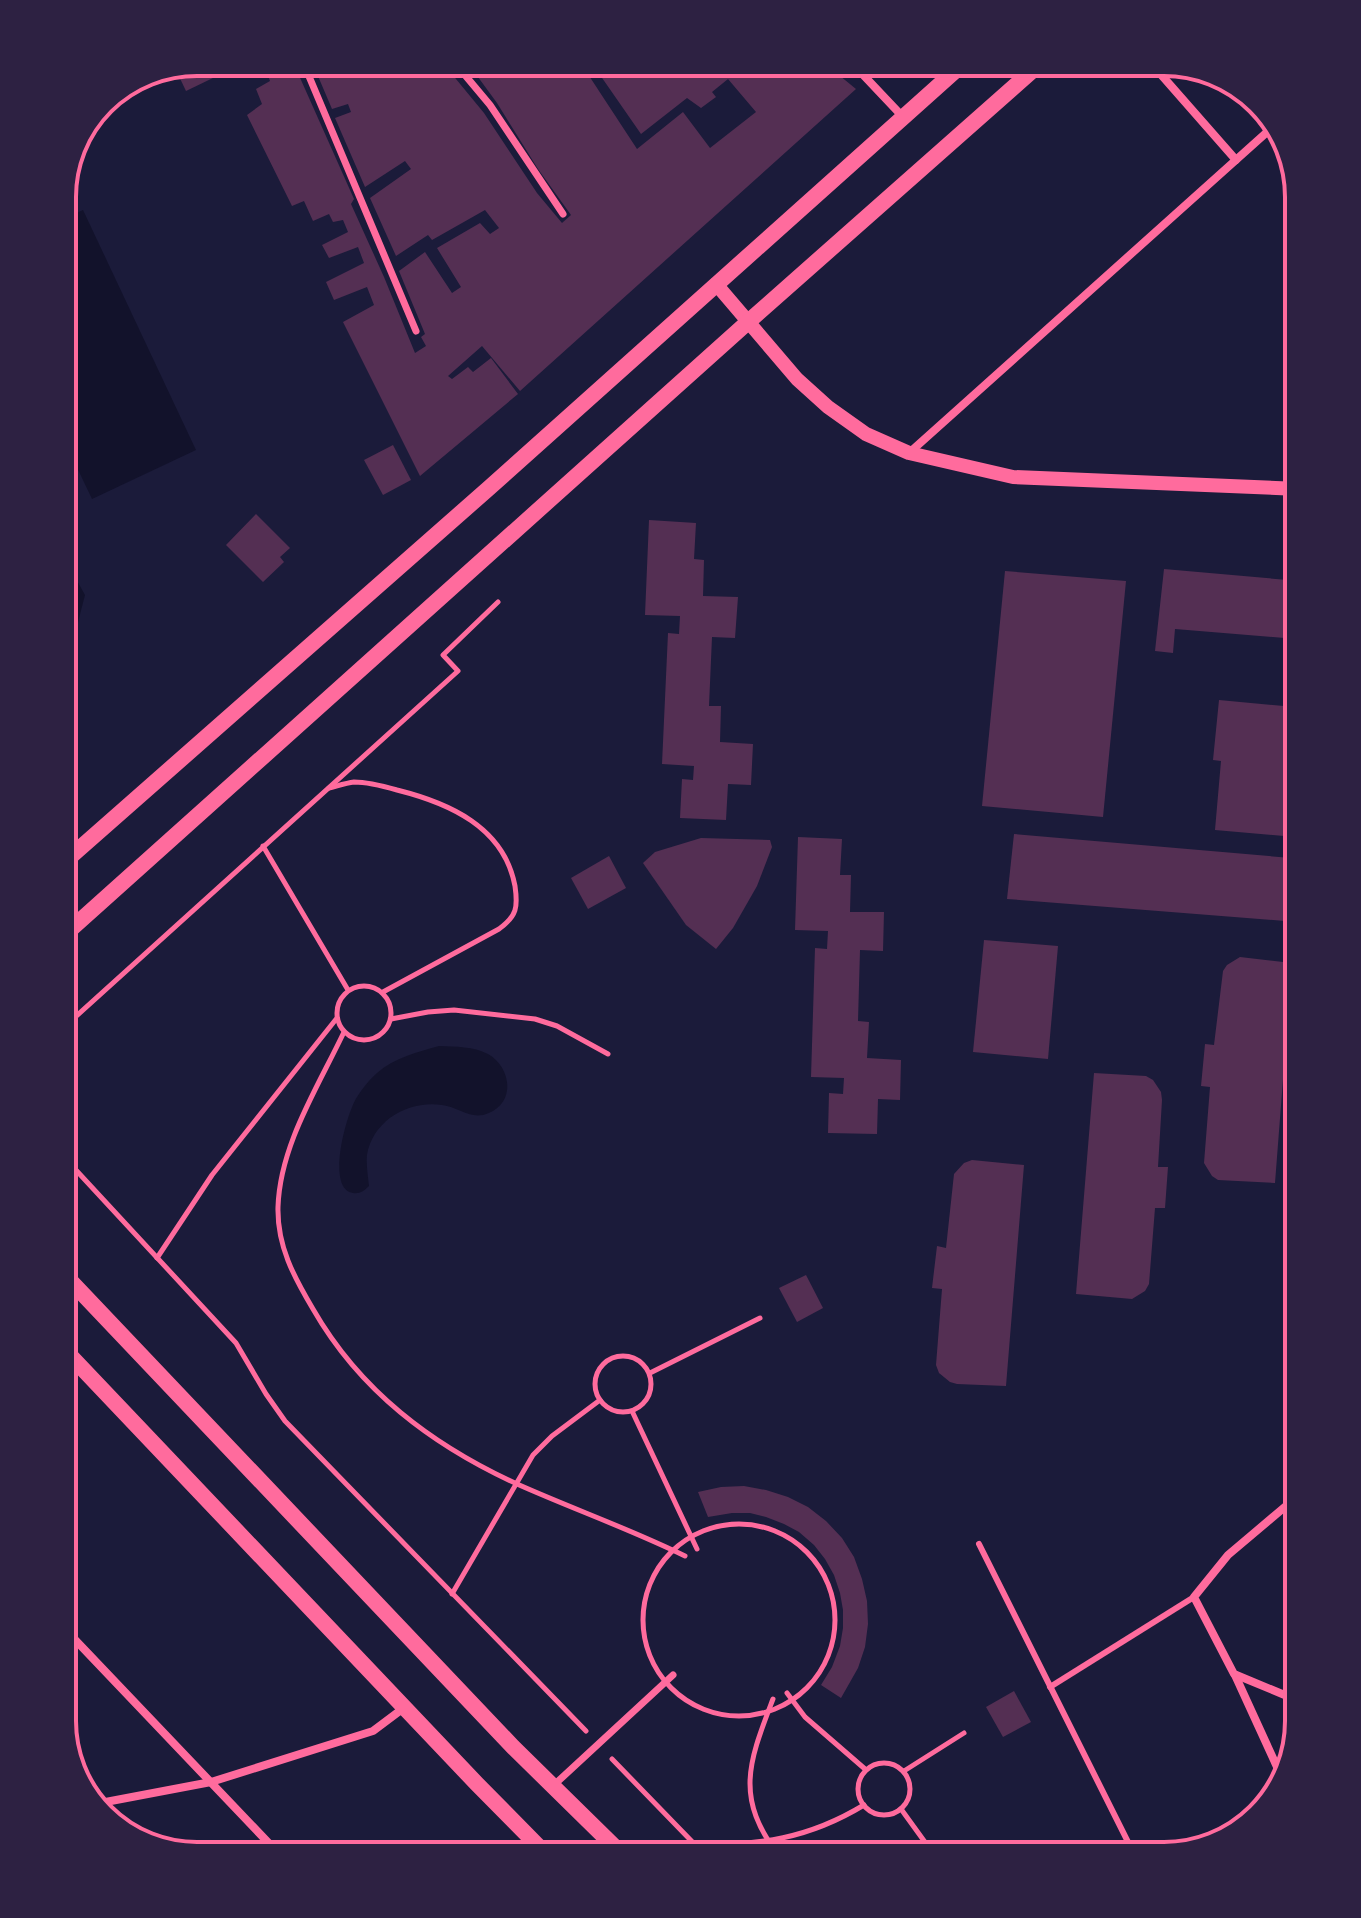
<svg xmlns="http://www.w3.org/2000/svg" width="1361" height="1918" font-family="'Archivo Narrow',sans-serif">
<rect width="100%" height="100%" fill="#1b1b3a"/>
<g fill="#12122b">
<path d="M83,210L196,450L92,499L62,436V220Z"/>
<path d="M62,565L70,568L85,595L77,626L62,636Z"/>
<path d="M439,1046C456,1047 473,1046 488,1054C511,1067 516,1102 489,1113C471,1121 459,1107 442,1105C409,1100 373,1120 367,1155C366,1165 368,1176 369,1186C364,1191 360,1194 353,1193C325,1189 347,1112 357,1097C362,1089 370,1079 377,1073C394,1058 417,1052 439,1046Z"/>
</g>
<g fill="#542f53">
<path d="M197,62H208L215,77L186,91L176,70Z"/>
<path d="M221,62H249L226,73Z"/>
<path d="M263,62H293L354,199L351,204L384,277L415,353L426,346L421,337L425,334L399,271L425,252L452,293L461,287L437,248L480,223L490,234L499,228L485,210L432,240L428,235L396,256L370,198L411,169L405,161L365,187L335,118L351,112L348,104L332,109L312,62H418L415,65L418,70L427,62H442L484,113L537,193L562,223L571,215L538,169L497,103L467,62H580L637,149L683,112L710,148L756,112L728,79L712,92L716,97L701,108L687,98L641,134L591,62H823L856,89L520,391L482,346L448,376L452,379L468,367L473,372L491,358L518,394L420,476L343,322L374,305L367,287L334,300L326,282L364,263L358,247L329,258L322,245L348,232L343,220L333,222L329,214L313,221L304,201L292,206L247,115L262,104L256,89L270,81Z"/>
<path d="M393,445L411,480L383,495L364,460Z"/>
<path d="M256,514L290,548L280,557L284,562L263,582L226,545Z"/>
<path d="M649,520L696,523L694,559L704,560L703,596L738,597L735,638L712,637L709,706H721L720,742L753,744L751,785L728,784L726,820L680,818L682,779L693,780L694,766L662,764L668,633L679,634L680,616L645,615Z"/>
<path d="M1164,569L1299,581V609L1296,639L1175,629L1173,653L1155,651Z"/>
<path d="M1005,571L1126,581L1103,817L982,806Z"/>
<path d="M1219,700L1295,707L1284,836L1215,830L1221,761L1213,760Z"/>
<path d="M1014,834L1291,858L1285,921L1007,899Z"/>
<path d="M798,837L842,839L840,875H851L850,912H884L883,951L860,950L858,1021L869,1022L867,1058L901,1060L900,1100L878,1099L877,1134L828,1133L829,1093L843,1094L844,1078L811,1077L815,948L827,949L828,931L795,930Z"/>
<path d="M701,838L770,840L772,847L757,886L733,928L716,949L686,925L643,863L655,852Z"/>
<path d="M609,856L626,888L588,909L571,878Z"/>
<path d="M984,940L1058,946L1048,1059L973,1052Z"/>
<path d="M1240,957L1292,963L1275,1183L1218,1180L1212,1176L1204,1163L1210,1087L1201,1086L1205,1044L1214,1045L1223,971L1227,965Z"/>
<path d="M1094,1073L1146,1076L1153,1080L1161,1092L1162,1100L1158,1167H1168L1165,1208H1155L1149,1284L1145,1291L1132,1299L1076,1294Z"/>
<path d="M972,1160L1024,1165L1006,1386L957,1384L950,1382L939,1373L936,1365L942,1289L932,1288L937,1246L946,1248L954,1174L964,1163Z"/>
<path d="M806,1275L823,1308L797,1322L779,1288Z"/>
<path d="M744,1486L766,1490L788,1497L808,1507L826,1521L842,1538L854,1557L862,1579L867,1601L868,1624L865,1647L858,1668L841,1698L821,1685L832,1667L840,1646L843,1628V1610L840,1593L834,1575L825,1559L814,1545L799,1532L784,1524L766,1517L750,1513H732L708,1517L698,1492L721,1487Z"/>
<path d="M1014,1691L1031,1722L1003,1737L986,1707Z"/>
</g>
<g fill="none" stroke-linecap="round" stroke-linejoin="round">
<g stroke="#ff6b9d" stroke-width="5">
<path d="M329,788C337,786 346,783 354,782C368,782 383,786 397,790C449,803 504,827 515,886C518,907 517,916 499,929L383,992"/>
<path d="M263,846L348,990"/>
<circle cx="364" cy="1013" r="27"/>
<path d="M391,1019L428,1012L454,1010L535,1019L557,1026L608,1054"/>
<path d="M62,1029L458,671L443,655L498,602"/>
<path d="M344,1032C318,1087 280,1145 278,1207C277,1246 294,1277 313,1309C360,1391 432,1445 517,1484C573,1509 630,1529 685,1556"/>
<path d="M62,1155L236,1343L266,1394L285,1421L586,1731"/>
<path d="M157,1258L212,1175L337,1018"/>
<circle cx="623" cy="1384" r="28"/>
<path d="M650,1373L760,1318"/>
<path d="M632,1411L697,1549"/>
<circle cx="739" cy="1620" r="96"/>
<path d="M452,1594L533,1455L552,1436L600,1400"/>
<path d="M787,1693L805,1717L865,1769"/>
<path d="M773,1699C749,1762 734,1797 779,1856"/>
<path d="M612,1759L706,1856"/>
<circle cx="884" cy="1789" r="26"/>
<path d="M904,1771L964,1733"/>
<path d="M901,1809L935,1856"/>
<path d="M696,1845C760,1845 808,1839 864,1805"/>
</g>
<g stroke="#ff6b9d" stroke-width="6">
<path d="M979,1544L1135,1856"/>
<path d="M1050,1687L1194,1597"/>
</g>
<g stroke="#ff6b9d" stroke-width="7">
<path d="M303,62L416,331"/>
<path d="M454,62L490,105L563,214"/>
<path d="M554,1785L673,1675"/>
</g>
<g stroke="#ff6b9d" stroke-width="8">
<path d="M851,62L903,117"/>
<path d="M1150,62L1236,160"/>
<path d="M909,453L1276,124"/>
<path d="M62,1626L281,1856"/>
<path d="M1235,1675L1283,1780"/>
<path d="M1299,1701L1234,1674L1194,1597L1228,1555L1299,1495"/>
<path d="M95,1804L211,1782L373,1731L405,1707"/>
</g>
<path stroke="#ff6b9d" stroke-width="14" d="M716,284L797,379L828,407L866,434L909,453L1013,477L1299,489"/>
<g stroke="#ff6b9d" stroke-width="16">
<path d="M62,864L489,488L965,62"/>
<path d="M62,937L748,322L1042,62"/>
<path d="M62,1272L513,1747L624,1856"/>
<path d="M62,1347L477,1784L548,1856"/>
</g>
</g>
<path d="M0 0H1361V1918H0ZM197 76H1164A121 121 0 0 1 1285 197V1721A121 121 0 0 1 1164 1842H197A121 121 0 0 1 76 1721V197A121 121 0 0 1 197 76Z" fill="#2d2142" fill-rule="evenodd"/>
<path fill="none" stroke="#ff6b9d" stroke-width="4" d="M197 76H1164A121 121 0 0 1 1285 197V1721A121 121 0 0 1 1164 1842H197A121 121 0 0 1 76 1721V197A121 121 0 0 1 197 76Z"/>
</svg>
